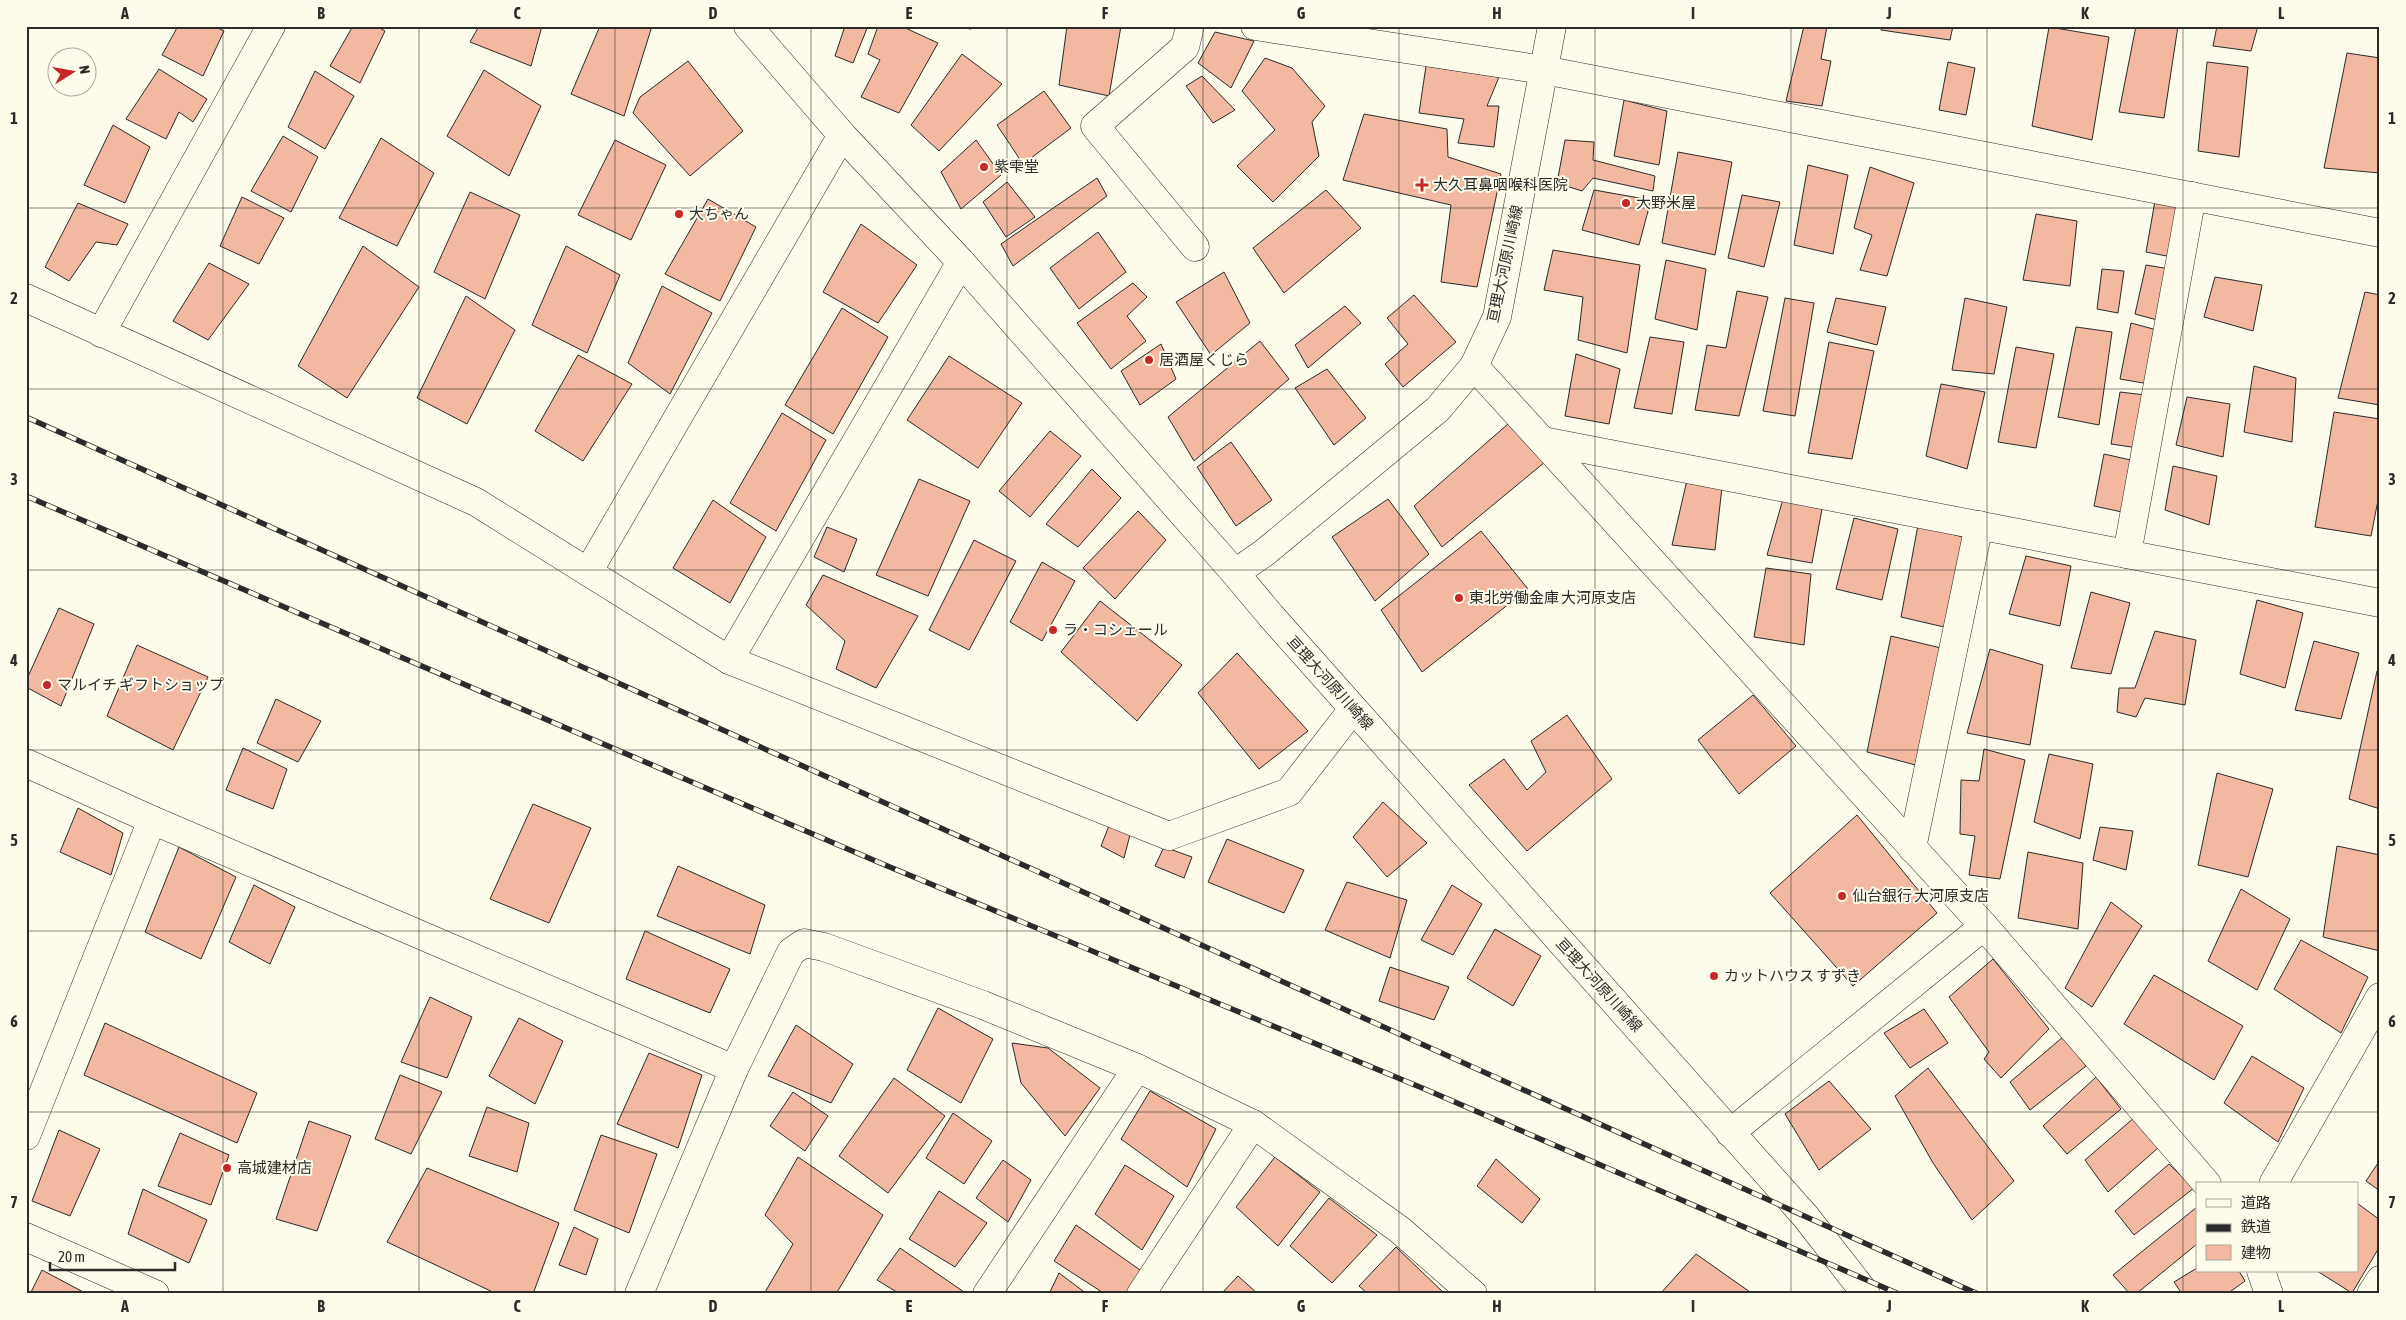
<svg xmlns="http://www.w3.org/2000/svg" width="2406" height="1320" font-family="'Asap Condensed','Noto Sans JP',sans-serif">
<rect width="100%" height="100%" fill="#fdfbea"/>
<g fill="#f2b8a0" stroke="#2b2b2b">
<path d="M178,26H214L224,31L203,76L162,55Z"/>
<path d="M353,26H376L385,31L360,83L330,66Z"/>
<path d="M479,26H542L531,66L470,42Z"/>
<path d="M600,26H652L624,116L571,94Z"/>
<path d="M845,26H868L853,63L835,56Z"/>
<path d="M878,26H901L938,43L899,113L861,97L880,60L868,54Z"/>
<path d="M947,26H971V29Z"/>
<path d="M1067,26H1121L1109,96L1059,85Z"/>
<path d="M1804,26H1827L1821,59L1831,61L1822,106L1786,101Z"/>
<path d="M1882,26H1953L1950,40L1881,30Z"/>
<path d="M2136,26H2178L2164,118L2119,112Z"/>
<path d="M2217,26H2258L2251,51L2213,46Z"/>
<path d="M2049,27L2109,37L2092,140L2032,126Z"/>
<path d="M1215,32L1254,41L1231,88L1198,63Z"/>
<path d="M2347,53L2380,58V173L2324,168Z"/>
<path d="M962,54L1002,84L939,151L911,125Z"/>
<path d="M1265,58L1292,68L1325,106L1312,122L1319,156L1273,202L1237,166L1275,130L1242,91Z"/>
<path d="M688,61L743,131L690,176L633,113L640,97Z"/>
<path d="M1948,62L1975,68L1966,115L1939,110Z"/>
<path d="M2207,62L2248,67L2239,157L2198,151Z"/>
<path d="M1426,66L1499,77L1487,106H1499L1494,147L1458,143L1464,119L1419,113Z"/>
<path d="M159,69L207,99L193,122L179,112L166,139L126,119Z"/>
<path d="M484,70L541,106L509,176L447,136Z"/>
<path d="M315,71L354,96L325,149L288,127Z"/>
<path d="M1202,76L1235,110L1213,123L1186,86Z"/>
<path d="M1044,91L1071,128L1023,164L997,125Z"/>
<path d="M1624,100L1667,111L1659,165L1614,156Z"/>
<path d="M1364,114L1447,129L1448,157L1501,174L1477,287L1441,282L1451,205L1343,180Z"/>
<path d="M113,125L150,147L125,203L84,185Z"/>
<path d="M283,136L318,157L291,212L251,191Z"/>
<path d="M381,138L434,173L397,246L339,218Z"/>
<path d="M615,140L666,165L631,240L578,215Z"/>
<path d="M976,140L1001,175L961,209L941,172Z"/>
<path d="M1565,140L1594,142L1593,160L1655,176L1653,191L1593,178L1582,191L1557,183Z"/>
<path d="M1678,152L1732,162L1715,255L1662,243Z"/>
<path d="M1808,165L1848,175L1833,254L1794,245Z"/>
<path d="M1870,167L1914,183L1887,276L1860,270L1872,235L1854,228Z"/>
<path d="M1097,178L1107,196L1013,266L1001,244Z"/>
<path d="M1007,182L1035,217L1006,237L983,202Z"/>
<path d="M1326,190L1361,228L1284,293L1253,248Z"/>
<path d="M1594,190L1651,200L1639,245L1582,230Z"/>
<path d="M470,192L520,215L485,299L434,272Z"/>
<path d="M1742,195L1780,202L1764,267L1728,258Z"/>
<path d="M242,197L284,218L259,264L220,246Z"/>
<path d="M708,199L756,227L720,301L665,274Z"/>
<path d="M2155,201L2178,203L2172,257L2146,252Z"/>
<path d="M78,203L128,224L117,245L96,242L69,281L45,267Z"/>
<path d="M2036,214L2077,221L2070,286L2023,280Z"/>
<path d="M861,224L917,265L878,323L823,292Z"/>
<path d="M1098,232L1126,272L1079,309L1050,268Z"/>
<path d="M363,246L419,287L347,398L298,366Z"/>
<path d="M566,246L620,275L587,353L532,325Z"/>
<path d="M1553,250L1640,265L1627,353L1578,340L1583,297L1544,290Z"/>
<path d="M1666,260L1706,269L1697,330L1655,319Z"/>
<path d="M209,263L249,284L208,340L173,321Z"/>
<path d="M2146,265L2170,269L2161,321L2135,314Z"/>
<path d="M2102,269L2124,271L2118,313L2097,309Z"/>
<path d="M1224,272L1250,323L1211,355L1176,302Z"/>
<path d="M2215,277L2262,285L2253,331L2204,317Z"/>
<path d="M1133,283L1147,297L1127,316L1146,341L1111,369L1077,323Z"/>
<path d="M662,286L712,313L670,394L628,363Z"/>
<path d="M1737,291L1768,297L1739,416L1695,410L1707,345L1726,348Z"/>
<path d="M2365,292L2380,295V405L2338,398Z"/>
<path d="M1414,295L1456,342L1403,387L1385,364L1408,344L1387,318Z"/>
<path d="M466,296L515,330L467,424L417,398Z"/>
<path d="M1785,298L1814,303L1795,416L1763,411Z"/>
<path d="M1836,298L1886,307L1877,345L1827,332Z"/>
<path d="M1965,298L2007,307L1994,374L1952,370Z"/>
<path d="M1345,306L1361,323L1308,368L1295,345Z"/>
<path d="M842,308L888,337L833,434L785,405Z"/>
<path d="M2131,323L2157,330L2149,384L2120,379Z"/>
<path d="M2076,327L2112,332L2099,425L2058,417Z"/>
<path d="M1650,337L1684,342L1672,414L1634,408Z"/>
<path d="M1260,341L1289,379L1194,461L1168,417Z"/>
<path d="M1829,342L1874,351L1852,459L1808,453Z"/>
<path d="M1161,344L1176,379L1140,405L1121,371Z"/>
<path d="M2016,347L2054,354L2036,448L1998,442Z"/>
<path d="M1576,354L1620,369L1609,424L1565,416Z"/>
<path d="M578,355L632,384L583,461L535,431Z"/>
<path d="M949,356L1022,403L978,468L907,420Z"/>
<path d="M2254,366L2296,378L2292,442L2244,432Z"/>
<path d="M1327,369L1366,418L1334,445L1295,388Z"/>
<path d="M1941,384L1985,392L1967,469L1926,456Z"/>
<path d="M2120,392L2145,395L2138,448L2111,444Z"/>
<path d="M2187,397L2230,404L2223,457L2176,445Z"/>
<path d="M2334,412L2380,419V490L2371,536L2315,527Z"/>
<path d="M782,413L826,440L776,531L730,503Z"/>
<path d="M1508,424L1545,462L1442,547L1414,506Z"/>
<path d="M1050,431L1081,456L1030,517L999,491Z"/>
<path d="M1231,442L1272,500L1236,526L1197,467Z"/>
<path d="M2104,454L2135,461L2122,512L2094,506Z"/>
<path d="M2173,466L2217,476L2209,525L2165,510Z"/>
<path d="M1092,469L1121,498L1078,547L1046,524Z"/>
<path d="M919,479L970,501L928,596L876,575Z"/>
<path d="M1687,480L1722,487L1715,550L1672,545Z"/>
<path d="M1388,499L1429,554L1375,601L1332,537Z"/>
<path d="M1783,499L1822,509L1812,563L1767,555Z"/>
<path d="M713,500L766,537L730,603L673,568Z"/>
<path d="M1138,511L1166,540L1115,599L1083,568Z"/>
<path d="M1854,518L1898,529L1882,600L1836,589Z"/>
<path d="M1918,525L1963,537L1944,627L1901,617Z"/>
<path d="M827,527L857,539L844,572L814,557Z"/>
<path d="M1481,531L1528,589L1422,672L1381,610Z"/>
<path d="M974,540L1016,561L969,650L929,630Z"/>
<path d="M2026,556L2071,566L2060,626L2009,614Z"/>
<path d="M1042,562L1075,581L1042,641L1010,622Z"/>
<path d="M1766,568L1811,574L1804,645L1754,637Z"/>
<path d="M823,575L918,616L876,688L836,669L845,641L806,605Z"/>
<path d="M2091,592L2130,603L2111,674L2071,668Z"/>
<path d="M2257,600L2303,613L2285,688L2240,674Z"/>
<path d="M1100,601L1182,665L1137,721L1061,652Z"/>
<path d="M59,608L94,624L61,706L26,687V681Z"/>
<path d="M2155,631L2196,640L2185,705L2145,698L2136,717L2117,712L2119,688H2135Z"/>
<path d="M1891,636L1941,648L1919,766L1867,752Z"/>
<path d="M2314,641L2359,653L2341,719L2295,710Z"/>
<path d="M137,645L208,677L173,750L107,716Z"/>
<path d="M1990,649L2043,665L2030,745L1967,733Z"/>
<path d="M1237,653L1308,731L1259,769L1198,693Z"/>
<path d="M2377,671L2380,672V809L2349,799Z"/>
<path d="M1753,695L1796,746L1739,794L1698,740Z"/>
<path d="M276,699L321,721L298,762L257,743Z"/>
<path d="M1567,715L1612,779L1527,851L1469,785L1504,759L1527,790L1546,772L1531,741Z"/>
<path d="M243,748L287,769L273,809L226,790Z"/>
<path d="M1984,749L2025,760L2000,879L1969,875L1975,836L1960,834L1961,780L1979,781Z"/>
<path d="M2049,754L2093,764L2080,839L2034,822Z"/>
<path d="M2217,773L2273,789L2248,877L2198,865Z"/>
<path d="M1383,802L1427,843L1387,877L1353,837Z"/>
<path d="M533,804L591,828L549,923L490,899Z"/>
<path d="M78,808L123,833L111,875L60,852Z"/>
<path d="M1857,815L1937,913L1853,986L1770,893Z"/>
<path d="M1110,823L1131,831L1124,858L1101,846Z"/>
<path d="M2100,827L2133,831L2126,870L2093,860Z"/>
<path d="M1227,839L1304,870L1284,913L1208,882Z"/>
<path d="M2337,846L2380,855V951L2323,937Z"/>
<path d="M179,847L236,877L201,959L145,932Z"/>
<path d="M1164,847L1192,857L1184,878L1155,866Z"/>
<path d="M2028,852L2083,863L2078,929L2018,918Z"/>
<path d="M678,866L765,905L750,954L657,916Z"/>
<path d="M1347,882L1407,900L1390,958L1325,930Z"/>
<path d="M254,885L295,907L270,964L229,942Z"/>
<path d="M1452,885L1482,904L1453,955L1421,940Z"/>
<path d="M2241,889L2290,919L2257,990L2208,961Z"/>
<path d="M2111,902L2142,926L2092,1007L2065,988Z"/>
<path d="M1495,929L1541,956L1513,1006L1467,978Z"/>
<path d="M645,931L730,969L710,1013L626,979Z"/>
<path d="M2301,940L2368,977L2341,1033L2274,989Z"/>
<path d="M1993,959L2049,1029L2001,1078L1984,1059L1989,1052L1949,997Z"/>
<path d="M1390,967L1449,987L1434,1020L1379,1001Z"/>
<path d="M2154,975L2243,1026L2214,1080L2124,1024Z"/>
<path d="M430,997L472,1017L447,1078L401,1062Z"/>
<path d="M938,1008L993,1039L961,1103L907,1070Z"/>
<path d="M1924,1009L1948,1043L1910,1068L1884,1033Z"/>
<path d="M519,1018L563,1041L535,1104L489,1076Z"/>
<path d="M105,1023L257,1093L237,1143L84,1075Z"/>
<path d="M796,1025L853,1064L831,1103L768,1076Z"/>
<path d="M2063,1037L2086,1066L2030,1110L2010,1082Z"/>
<path d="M1012,1043L1048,1048L1100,1088L1065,1136L1021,1083Z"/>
<path d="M649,1053L702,1075L678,1148L617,1124Z"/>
<path d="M2252,1056L2304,1088L2278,1142L2224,1103Z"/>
<path d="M1928,1068L2014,1181L1972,1220L1933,1163L1895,1096Z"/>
<path d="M400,1075L442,1092L411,1154L375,1139Z"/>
<path d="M2096,1077L2121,1109L2067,1154L2043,1126Z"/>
<path d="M894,1078L945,1116L888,1193L839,1156Z"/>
<path d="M1829,1081L1871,1129L1819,1170L1785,1114Z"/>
<path d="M1150,1091L1216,1129L1187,1187L1121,1139Z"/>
<path d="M793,1092L828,1116L805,1151L770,1126Z"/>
<path d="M487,1107L529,1123L517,1172L469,1156Z"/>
<path d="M953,1113L992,1141L964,1184L926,1158Z"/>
<path d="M2135,1117L2158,1148L2108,1192L2085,1160Z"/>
<path d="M309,1121L351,1136L317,1231L276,1219Z"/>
<path d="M59,1130L100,1149L70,1216L32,1201Z"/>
<path d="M180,1133L229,1155L211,1205L158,1186Z"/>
<path d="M601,1135L657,1154L629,1233L574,1210Z"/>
<path d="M798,1157L883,1215L836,1294H764L793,1244L765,1215Z"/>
<path d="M1275,1157L1320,1192L1278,1246L1236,1207Z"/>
<path d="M1496,1159L1540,1199L1522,1223L1477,1186Z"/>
<path d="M1003,1160L1031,1180L1008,1222L976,1198Z"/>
<path d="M2380,1160V1191L2366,1181Z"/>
<path d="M2169,1164L2194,1188L2134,1235L2115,1211Z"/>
<path d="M1125,1165L1174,1196L1142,1250L1095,1214Z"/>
<path d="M427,1168L559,1223L533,1294H497L387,1242Z"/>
<path d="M143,1189L207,1220L189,1263L128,1234Z"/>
<path d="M939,1191L987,1223L955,1267L909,1239Z"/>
<path d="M1329,1198L1377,1235L1332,1283L1290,1246Z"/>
<path d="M2357,1203L2380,1220V1246L2352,1293L2317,1271H2357Z"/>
<path d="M2197,1207V1244L2136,1294H2130L2113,1275Z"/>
<path d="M1076,1225L1143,1272L1129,1294H1105L1054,1261Z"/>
<path d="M574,1227L598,1239L586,1275L559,1265Z"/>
<path d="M1396,1247L1445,1294H1368L1359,1286Z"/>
<path d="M900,1248L964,1292L963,1294H900L877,1280Z"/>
<path d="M1696,1254L1750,1292L1748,1294H1660Z"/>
<path d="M2197,1268V1271H2239L2245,1281L2227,1294H2182L2174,1282Z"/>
<path d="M42,1270L87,1294H30Z"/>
<path d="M1059,1273L1087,1294H1049Z"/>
<path d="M1238,1276L1258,1294H1221Z"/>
</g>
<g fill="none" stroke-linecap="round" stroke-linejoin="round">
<defs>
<g id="minor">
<path d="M748,26L842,135L961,262L1235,573"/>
<path d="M1190,26L1185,47L1095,126L1195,247"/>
<path d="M1255,26L1544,70L2380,233"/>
<path d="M26,298L476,502L729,660L1169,836L1289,792L1353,709"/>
<path d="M101,333L271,26"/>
<path d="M1474,366L1984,926L2207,1184"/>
<path d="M1543,441L2380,603"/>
<path d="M2127,554L2192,196"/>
<path d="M588,572L842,135"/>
<path d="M729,660L961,262"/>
<path d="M26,763L152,820L734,1069"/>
<path d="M1912,848L1979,525"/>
<path d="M1730,1133L1984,926"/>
<path d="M26,1136L152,820"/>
<path d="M2273,1184L2380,997"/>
<path d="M26,1237L155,1294"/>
<path d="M2261,1271L2269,1294"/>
<path d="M639,1294L734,1069L791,952L804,943L824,947L983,1005L1137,1068L1253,1124L1400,1230L1473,1294"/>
<path d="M987,1294L1137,1068"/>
<path d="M1141,1294L1253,1124"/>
<path d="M2371,1294L2380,1280"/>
</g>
<path id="major" d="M1552,26L1497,317L1474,366L1438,409L1264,553L1235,573L1271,616L1806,1217L1866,1294"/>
</defs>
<use href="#minor" stroke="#2b2b2b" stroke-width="29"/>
<use href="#major" stroke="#2b2b2b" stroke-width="29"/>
<use href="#minor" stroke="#fdfbea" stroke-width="28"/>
<use href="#major" stroke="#fdfbea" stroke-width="28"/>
<defs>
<g id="rail">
<path d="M26,417L1978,1294"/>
<path d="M26,496L885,865L1427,1090L1899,1294"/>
</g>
</defs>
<use href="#rail" stroke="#2b2b2b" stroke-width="5.5"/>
<use href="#rail" stroke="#fdfbea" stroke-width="4" stroke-dasharray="11" stroke-linecap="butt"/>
</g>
<path fill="none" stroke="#2b2b2b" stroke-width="1" stroke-opacity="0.55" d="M223,26V1294M419,26V1294M615,26V1294M811,26V1294M1007,26V1294M1203,26V1294M1399,26V1294M1595,26V1294M1791,26V1294M1987,26V1294M2183,26V1294M26,208H2380M26,389H2380M26,570H2380M26,750H2380M26,931H2380M26,1112H2380"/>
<g fill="#c62828" stroke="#fdfbea" stroke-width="2">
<circle cx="984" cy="167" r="5"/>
<path d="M1419.5 177.5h5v5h5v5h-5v5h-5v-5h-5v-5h5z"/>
<circle cx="1626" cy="203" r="5"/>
<circle cx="679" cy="214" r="5"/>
<circle cx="1149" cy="360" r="5"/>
<circle cx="1459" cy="598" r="5"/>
<circle cx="1053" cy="630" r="5"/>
<circle cx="47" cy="685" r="5"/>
<circle cx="1842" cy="896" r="5"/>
<circle cx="1714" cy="976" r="5"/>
<circle cx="227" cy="1168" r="5"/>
</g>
<g text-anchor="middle" stroke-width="4" stroke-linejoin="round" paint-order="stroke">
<g font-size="15" fill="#2b2b2b" stroke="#fdfbea" text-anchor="start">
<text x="994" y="172">紫雫堂</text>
<text x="1433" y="190">大久耳鼻咽喉科医院</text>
<text x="1636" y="208">大野米屋</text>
<text x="689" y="219">大ちゃん</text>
<text x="1159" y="365">居酒屋くじら</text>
<text x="1469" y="603">東北労働金庫 大河原支店</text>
<text x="1063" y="635">ラ・コシェール</text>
<text x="57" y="690">マルイチ ギフトショップ</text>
<text x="1852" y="901">仙台銀行 大河原支店</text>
<text x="1724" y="981">カットハウス すずき</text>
<text x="237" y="1173">高城建材店</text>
</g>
<g font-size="15" fill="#2b2b2b" stroke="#fdfbea">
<text transform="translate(1505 264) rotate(-78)" y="5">亘理大河原川崎線</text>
<text transform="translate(1330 683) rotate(48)" y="5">亘理大河原川崎線</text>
<text transform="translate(1599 985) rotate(48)" y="5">亘理大河原川崎線</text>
</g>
</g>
<rect width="2406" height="1320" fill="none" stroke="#fdfbea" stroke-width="55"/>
<rect x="2196" y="1182" width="162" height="90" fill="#fdfbea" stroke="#a9a89e"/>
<rect x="2206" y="1199" width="25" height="8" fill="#fdfbea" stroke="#a9a89e"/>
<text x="2241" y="1208" font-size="15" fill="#2b2b2b">道路</text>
<rect x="2206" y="1224" width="25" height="8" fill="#2b2b2b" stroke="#a9a89e"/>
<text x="2241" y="1232" font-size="15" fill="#2b2b2b">鉄道</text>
<rect x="2206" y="1245" width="25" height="15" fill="#f2b8a0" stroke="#a9a89e"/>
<text x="2241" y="1258" font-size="15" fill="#2b2b2b">建物</text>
<g transform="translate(72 72) rotate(79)"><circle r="24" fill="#fdfbea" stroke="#a9a89e"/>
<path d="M0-4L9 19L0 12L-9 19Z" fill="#c62828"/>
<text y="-8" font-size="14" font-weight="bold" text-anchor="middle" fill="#2b2b2b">N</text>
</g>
<path d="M50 1262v8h125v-8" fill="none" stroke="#2b2b2b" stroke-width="2.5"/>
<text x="58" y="1262" font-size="15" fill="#2b2b2b" stroke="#fdfbea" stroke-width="4" paint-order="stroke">20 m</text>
<rect x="28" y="28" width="2350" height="1264" fill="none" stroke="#2b2b2b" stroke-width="2"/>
<g font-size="16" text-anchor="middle" font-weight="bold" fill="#2b2b2b">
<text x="125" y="19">A</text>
<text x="321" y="19">B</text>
<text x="517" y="19">C</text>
<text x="713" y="19">D</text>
<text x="909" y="19">E</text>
<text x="1105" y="19">F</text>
<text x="1301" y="19">G</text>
<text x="1497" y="19">H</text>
<text x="1693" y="19">I</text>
<text x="1889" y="19">J</text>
<text x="2085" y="19">K</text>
<text x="2281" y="19">L</text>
<text x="14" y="124">1</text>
<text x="2392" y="124">1</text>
<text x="14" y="304">2</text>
<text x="2392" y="304">2</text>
<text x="14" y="485">3</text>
<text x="2392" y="485">3</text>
<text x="14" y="666">4</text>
<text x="2392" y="666">4</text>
<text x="14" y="846">5</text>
<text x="2392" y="846">5</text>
<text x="14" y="1027">6</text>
<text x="2392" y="1027">6</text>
<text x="14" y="1208">7</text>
<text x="2392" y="1208">7</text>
<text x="125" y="1312">A</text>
<text x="321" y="1312">B</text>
<text x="517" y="1312">C</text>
<text x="713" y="1312">D</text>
<text x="909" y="1312">E</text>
<text x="1105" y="1312">F</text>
<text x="1301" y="1312">G</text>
<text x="1497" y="1312">H</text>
<text x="1693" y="1312">I</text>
<text x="1889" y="1312">J</text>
<text x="2085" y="1312">K</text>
<text x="2281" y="1312">L</text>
</g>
</svg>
